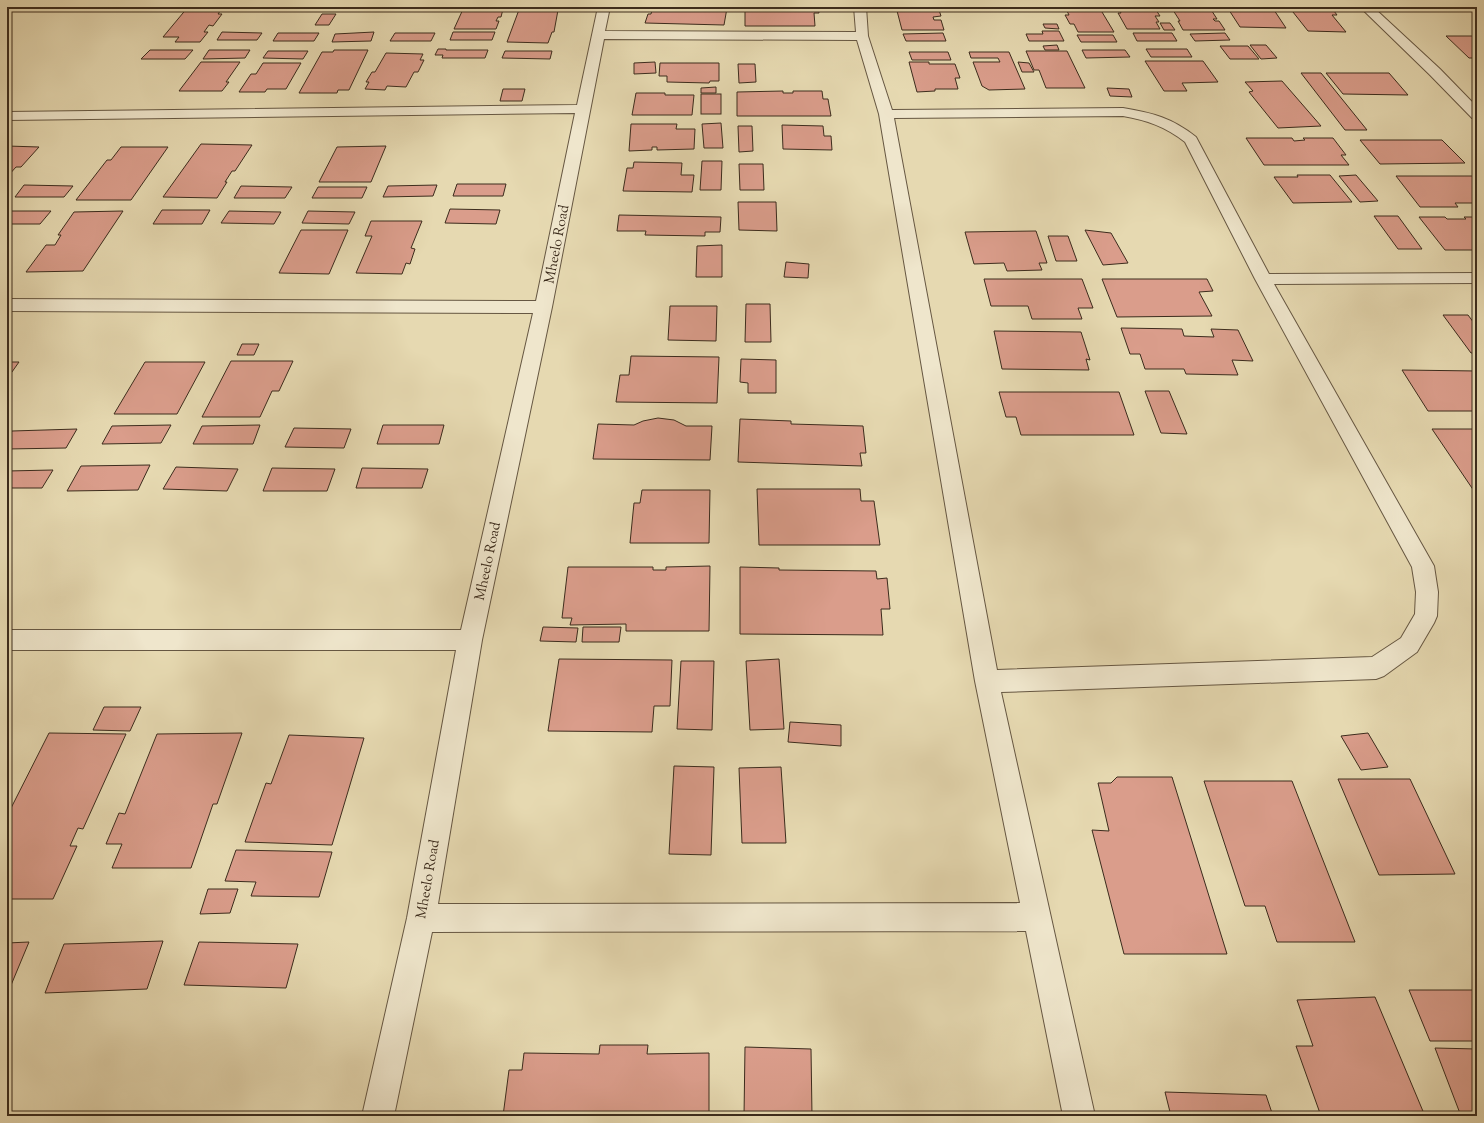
<svg xmlns="http://www.w3.org/2000/svg" width="1484" height="1123" font-family="'Sorts Mill Goudy',serif">
<rect width="100%" height="100%" fill="#e6d9b1"/>
<filter id="stains"><feTurbulence type="fractalNoise" baseFrequency=".005" numOctaves="4"/><feColorMatrix values="0 0 0 0 .2 0 0 0 0 .09 0 0 0 0 .02 0 0 0 .5 -.17"/></filter>
<radialGradient id="worn" r=".72"><stop offset=".6" stop-color="#630" stop-opacity="0"/><stop offset="1" stop-color="#630" stop-opacity=".3"/></radialGradient>
<g fill="#da9d8b" stroke="#3c2c1d">
<path d="M188,7H223L218,14H222L213,26L209,25L204,32H208L200,42H175L179,37H163Z"/>
<path d="M464,7H489L488,9H503L501,17H498L496,21H499L496,29H454Z"/>
<path d="M520,7L550,8L549,10H558L554,32H552L548,43L507,42Z"/>
<path d="M660,7L727,8L724,25L645,23L648,14H651L652,10H659Z"/>
<path d="M745,7H818L819,13H814L815,26H745Z"/>
<path d="M896,7H938L941,16L933,17L934,20H941L944,30H902Z"/>
<path d="M1065,7H1099L1114,32H1078L1074,24H1070L1065,15H1069Z"/>
<path d="M1118,7H1154L1160,16H1155L1159,22H1156L1160,29H1127L1118,13H1121Z"/>
<path d="M1171,7L1210,8L1217,19H1213L1215,21H1219L1225,30H1183L1178,21H1180Z"/>
<path d="M1227,7H1272L1286,28L1240,27Z"/>
<path d="M1289,7H1331L1337,15H1332L1346,32L1308,31Z"/>
<path d="M322,14H336L329,25H315Z"/>
<path d="M1160,23H1170L1175,30H1164Z"/>
<path d="M1043,24H1057L1059,29L1045,28Z"/>
<path d="M1042,31H1059L1064,41H1029L1026,34H1043Z"/>
<path d="M222,32L262,33L257,40H217Z"/>
<path d="M374,32L371,41L332,42L335,34Z"/>
<path d="M453,32H495L492,40H450Z"/>
<path d="M278,33H319L314,41H273Z"/>
<path d="M395,33H435L431,41H390Z"/>
<path d="M943,33L946,41H906L903,34Z"/>
<path d="M1133,33H1172L1177,41H1137Z"/>
<path d="M1225,33L1230,40L1195,41L1190,34Z"/>
<path d="M1077,35H1113L1117,42H1081Z"/>
<path d="M1446,36H1477V58H1469Z"/>
<path d="M1057,45L1059,50H1045L1043,46Z"/>
<path d="M1250,45H1266L1277,58L1261,59Z"/>
<path d="M1220,46H1248L1259,59H1230Z"/>
<path d="M438,49H446V50H488L485,58H442L443,55H435Z"/>
<path d="M1146,49H1187L1192,57H1151Z"/>
<path d="M150,50H193L185,59H141Z"/>
<path d="M209,50H250L245,58L203,59Z"/>
<path d="M334,50H368L349,90H338L337,93H299L322,52H333Z"/>
<path d="M1082,50H1125L1130,57L1086,58Z"/>
<path d="M268,51H308L303,59L263,58Z"/>
<path d="M505,51H552L550,59L502,58Z"/>
<path d="M1026,51H1067L1085,88H1046L1039,70H1034Z"/>
<path d="M909,52H948L951,60H912Z"/>
<path d="M969,52H1009L1025,89L989,90L982,86L973,62H1000L998,58H971Z"/>
<path d="M386,53L423,54L420,60H424L418,72H414L406,87L387,86L385,90L365,89L369,82H366L372,72H375Z"/>
<path d="M1145,61H1203L1218,82L1182,83L1187,91H1164Z"/>
<path d="M201,62H240L226,82H229L222,91H179Z"/>
<path d="M655,62L656,73L634,74V63Z"/>
<path d="M909,62H929V64H955L960,78H955L958,89H935V91L917,92Z"/>
<path d="M1018,62L1029,63L1034,72H1022Z"/>
<path d="M263,63H301L286,89H267L265,92H239L251,74H256Z"/>
<path d="M660,63H719V81H710L709,83L667,82V76H659Z"/>
<path d="M738,64H755L756,82L739,83Z"/>
<path d="M1301,73H1321L1367,130H1345Z"/>
<path d="M1326,73H1389L1408,95L1343,94Z"/>
<path d="M1282,81L1321,126L1278,128L1249,92L1253,91L1245,82Z"/>
<path d="M716,87V93H701V88Z"/>
<path d="M1107,88L1129,89L1132,97L1110,96Z"/>
<path d="M503,89H525L522,101H500Z"/>
<path d="M783,91V93H793V91H822L823,99H828L831,116H737V92Z"/>
<path d="M636,93H665V95H694L692,115H632Z"/>
<rect x="701" y="94" width="20" height="20"/>
<path d="M721,123L723,148H704L702,124Z"/>
<path d="M631,124H677L676,129H695L694,149L657,150V147H652V150L629,151Z"/>
<path d="M782,125L823,126L824,136H831L832,150L783,149Z"/>
<path d="M738,126H752L753,151L739,152Z"/>
<path d="M1246,138H1292L1294,141L1305,140L1303,138H1333L1346,155H1341L1349,165H1264Z"/>
<path d="M1360,140H1442L1465,163L1380,164Z"/>
<path d="M201,144L252,145L235,171H232L225,182H227L217,198L163,197Z"/>
<path d="M7,146L39,147L21,167H16L7,177Z"/>
<path d="M386,146L371,182H319L337,147Z"/>
<path d="M121,147H168L131,200H76L107,160H111Z"/>
<path d="M702,161H722L721,190H700Z"/>
<path d="M634,162L682,163L681,175H694L692,192L623,191L627,168H633Z"/>
<path d="M739,164H763L764,190H740Z"/>
<path d="M1297,175H1330L1352,202L1293,203L1274,177H1298Z"/>
<path d="M1356,175L1378,201L1360,202L1339,176Z"/>
<path d="M1396,176H1477V203H1455L1458,207H1420Z"/>
<path d="M457,184H506L503,196H453Z"/>
<path d="M24,185L73,186L64,197H15Z"/>
<path d="M437,185L433,196L383,197L388,186Z"/>
<path d="M241,186L292,187L285,198H234Z"/>
<path d="M318,187H367L362,198H312Z"/>
<path d="M738,202H776L777,231L739,230Z"/>
<path d="M450,209L500,210L496,224L445,223Z"/>
<path d="M162,210H210L202,224H153Z"/>
<path d="M7,211H51L40,224H7Z"/>
<path d="M123,211L83,271L26,272L46,245H55L61,235H58L74,212Z"/>
<path d="M229,211L281,212L274,224L221,223Z"/>
<path d="M308,211L355,212L349,224L302,223Z"/>
<path d="M619,215L721,217L720,232H705V236L645,235L646,231H617Z"/>
<path d="M1374,216H1398L1422,249H1398Z"/>
<path d="M1419,217H1445L1447,219H1466L1464,217H1477V250H1445Z"/>
<path d="M371,221H422L411,248L415,249L410,264L406,263L402,274L356,273L372,236H365Z"/>
<path d="M301,230H348L329,274L279,273Z"/>
<path d="M1085,230L1111,233L1128,263L1103,265Z"/>
<path d="M1036,231L1047,263H1039L1042,270L1007,271L1004,263L974,264L965,232Z"/>
<path d="M1048,236H1068L1077,261H1056Z"/>
<path d="M722,245V277H696L697,246Z"/>
<path d="M786,262L809,264L808,278L784,277Z"/>
<path d="M984,279H1082L1093,308H1078L1082,319H1032L1028,306H991Z"/>
<path d="M1102,279H1207L1213,291L1199,292L1212,316L1117,317Z"/>
<path d="M746,304H770L771,342H745Z"/>
<path d="M670,306H717L716,341L668,340Z"/>
<path d="M1443,315H1468L1477,327V353H1471Z"/>
<path d="M1121,328L1182,329L1184,336L1214,337L1211,329L1238,330L1253,361L1232,360L1238,375L1186,374L1184,369H1145L1140,354H1130Z"/>
<path d="M994,331L1081,332L1090,360L1086,359L1089,370L1002,369Z"/>
<path d="M242,344H259L254,355H237Z"/>
<path d="M631,356L719,357L717,403L616,402L620,375H629Z"/>
<path d="M741,359L776,360V393H748V383L740,382Z"/>
<path d="M231,361H293L279,391H272L260,417H202Z"/>
<path d="M7,362H19L7,379Z"/>
<path d="M145,362H205L177,414H114Z"/>
<path d="M1402,370L1477,371V411H1428Z"/>
<path d="M1145,391H1169L1187,434L1161,433Z"/>
<path d="M999,392H1119L1134,435H1021L1016,417H1006Z"/>
<path d="M658,418L674,420L686,426H712L710,460L593,459L598,424L634,425L643,421Z"/>
<path d="M740,419L791,421V424L863,426L866,453H860L862,466L738,462Z"/>
<path d="M171,425L161,443L102,444L112,426Z"/>
<path d="M260,425L253,444H193L202,426Z"/>
<path d="M383,425H444L439,444H377Z"/>
<path d="M294,428L351,429L344,448L285,447Z"/>
<path d="M77,429L66,448L7,449V439L12,431Z"/>
<path d="M1432,429H1475L1477,432V491H1474Z"/>
<path d="M150,465L138,490L67,491L81,466Z"/>
<path d="M176,467L238,469L227,491L163,489Z"/>
<path d="M272,468L335,469L327,491H263Z"/>
<path d="M362,468L428,469L422,488H356Z"/>
<path d="M53,470L42,488H7V471Z"/>
<path d="M757,489H860L861,501H874L880,545H759Z"/>
<path d="M642,490H710L709,543H630L634,503H640Z"/>
<path d="M710,566L709,631H626V624L570,625L572,618H562L568,567H653V570H666V567Z"/>
<path d="M740,567L779,568V570L876,571L877,579L887,578L890,609H881L883,635L740,634Z"/>
<path d="M543,627L578,628L576,642L540,641Z"/>
<path d="M583,627H621L619,642H582Z"/>
<path d="M559,659L672,660L670,706H654L652,732L548,731Z"/>
<path d="M779,659L784,729L750,730L746,661Z"/>
<path d="M681,661H714L712,730L677,729Z"/>
<path d="M104,707H141L130,731L93,730Z"/>
<path d="M790,722L841,725V746L788,742Z"/>
<path d="M49,733L126,734L83,829L78,828L70,846H77L53,899H7V816Z"/>
<path d="M242,733L217,804H213L191,868H112L122,844H106L119,813L125,814L157,734Z"/>
<path d="M1368,733L1388,767L1361,770L1341,736Z"/>
<path d="M289,735L364,738L332,845L245,842L266,783L271,784Z"/>
<path d="M674,766L714,767L711,855L669,854Z"/>
<path d="M781,767L786,843H742L739,768Z"/>
<path d="M1117,777H1172L1227,954H1124L1092,830L1109,831L1098,783H1111Z"/>
<path d="M1338,779H1410L1455,874L1379,875Z"/>
<path d="M1204,781H1292L1355,942H1277L1265,906H1245Z"/>
<path d="M236,850L332,852L319,897L251,896L256,882L225,881Z"/>
<path d="M208,889H238L230,913L200,914Z"/>
<path d="M163,941L147,989L45,993L64,944Z"/>
<path d="M29,942L9,990H7V943Z"/>
<path d="M199,942L298,944L286,988L184,985Z"/>
<path d="M1409,990H1477V1041H1430Z"/>
<path d="M1375,997L1425,1116H1321L1296,1046H1313L1297,1000Z"/>
<path d="M600,1045H648L647,1054L709,1053V1116H503L509,1070H522L524,1053L599,1054Z"/>
<path d="M745,1047L811,1049L812,1116H744Z"/>
<path d="M1435,1048L1477,1049V1116H1461Z"/>
<path d="M1165,1092L1266,1095L1273,1116H1171Z"/>
</g>
<g fill="none" stroke-linecap="round" stroke-linejoin="round">
<defs>
<g id="street">
<path d="M598,7H610L605,31L856,32L854,7H866L868,36L892,110L1123,108C1153,113 1172,118 1196,137L1269,274L1477,273V283L1274,284L1434,566L1438,592L1437,616L1434,623L1417,652L1384,676L1376,679L1001,692L1095,1116H1063L1026,931L432,932L394,1116H362L407,918L456,650H7V630H461L533,313L7,311V299L536,301L575,113L7,120V112L577,105ZM604,39L857,40L879,114L975,681L1020,903L438,904L482,640L552,307ZM1123,116C1147,120 1166,127 1185,142L1255,279L1412,567L1416,592L1415,614L1401,638L1372,657L997,670L894,118Z"/>
<path d="M1360,7H1373L1440,69L1477,107V119L1472,118L1430,75Z"/>
</g>
</defs>
<use href="#street" stroke="#665742" stroke-width="2"/>
<use href="#street" fill="#efe6cc" fill-rule="evenodd"/>
</g>
<g text-anchor="middle" stroke-width="4" stroke-linejoin="round" paint-order="stroke">
<g font-size="14" fill="#3c2c1d" stroke="#efe6cc">
<text transform="translate(556 244) rotate(-79)" y="5">Mheelo Road</text>
<text transform="translate(487 561) rotate(-78)" y="5">Mheelo Road</text>
<text transform="translate(427 879) rotate(-80)" y="5">Mheelo Road</text>
</g>
</g>
<rect width="1484" height="1123" fill="none" stroke="#e6d9b1" stroke-width="24"/>
<rect x="8" y="8" width="1468" height="1107" fill="none" stroke="#3c2c1d" stroke-width="2"/>
<rect x="12" y="12" width="1460" height="1099" fill="none" stroke="#3c2c1d"/>
<rect width="100%" height="100%" filter="url(#stains)"/>
<rect width="100%" height="100%" fill="url(#worn)"/>
</svg>
